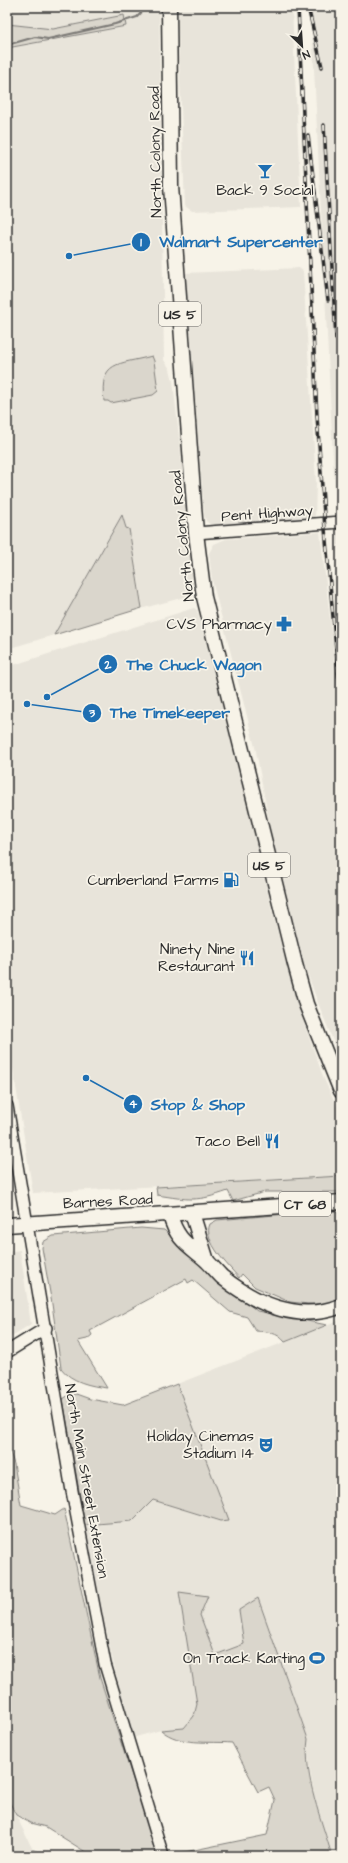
<svg xmlns="http://www.w3.org/2000/svg" width="348" height="1863" font-family="'Architects Daughter',sans-serif">
<rect width="100%" height="100%" fill="#f7f3e8"/>
<filter id="ink" filterUnits="userSpaceOnUse"><feTurbulence type="fractalNoise" baseFrequency=".025" numOctaves="2"/><feDisplacementMap in="SourceGraphic" scale="8" xChannelSelector="R" yChannelSelector="G"/><feConvolveMatrix kernelMatrix="1 2 1 2 8 2 1 2 1" color-interpolation-filters="sRGB"/></filter>
<g filter="url(#ink)">
<g fill="#e8e4da">
<path d="M7,7H159L164,360L170,369L173,381L196,594L140,609L142,603L129,529L126,528L122,515L54,635L7,649V48L126,26L124,15L53,29L7,24Z"/>
<path d="M177,7H292L301,207L192,211L185,206Z"/>
<path d="M311,7H341V590L336,518Z"/>
<path d="M299,268L303,271L316,482L315,522L211,525L206,521L204,514L185,273Z"/>
<path d="M320,532L341,713V1061L318,1003L303,961L275,854L256,751L212,580L209,553L214,544L226,539Z"/>
<path d="M194,608L197,610L228,723L247,798L272,911L293,987L305,1026L324,1079L341,1115V1176L33,1193L7,1031V667Z"/>
<path d="M7,1171L11,1198L7,1210Z"/>
<path d="M20,1250L31,1324L7,1339V1252Z"/>
<path d="M341,1320V1856H332L314,1796L307,1751L308,1739L258,1598L239,1610L244,1644L214,1655L200,1615L179,1592L197,1704L194,1716L184,1728L161,1730L132,1738L110,1649L85,1525L132,1521L153,1500L220,1521L228,1520L177,1384Z"/>
<path d="M7,1797L33,1850L20,1856H7Z"/>
</g>
<g fill="#dad6cc" stroke="#82807c">
<path d="M124,15L126,26L7,48V24L53,29Z"/>
<path d="M152,356L154,361L158,391L153,395L111,403L108,401H104C99,360 118,365 152,356Z"/>
<path d="M122,515L126,528L129,529L142,608L54,635Z"/>
<path d="M341,1176V1192H265L233,1201L228,1191C197,1202 189,1200 157,1195L156,1187Z"/>
<path d="M341,1211V1301L338,1300L318,1305L290,1302L255,1287L242,1274L239,1278C229,1266 202,1241 210,1224L217,1220L310,1212Z"/>
<path d="M141,1228L164,1230L203,1267L257,1311L327,1325L285,1342C277,1332 268,1332 256,1331L247,1317L230,1312L193,1280L188,1283L186,1279L90,1331L92,1335L87,1339L78,1341L107,1388C91,1386 71,1382 61,1368L52,1304L42,1248L43,1242L53,1236Z"/>
<path d="M177,1384L229,1520L221,1521L153,1500L132,1521L85,1525L63,1399L69,1395L76,1394L90,1399L123,1405Z"/>
<path d="M7,1443L14,1464L21,1505L55,1515L64,1509L100,1678L158,1856H92L46,1827L30,1823L16,1815L7,1797V1557L10,1555L7,1545Z"/>
<path d="M179,1592L208,1596L200,1615L215,1655L244,1644L239,1610L258,1598L308,1739C303,1775 322,1821 332,1856H229L226,1854L176,1856L175,1854L267,1835L275,1800L269,1787L258,1792L232,1743C209,1741 179,1746 161,1730L184,1728L194,1716L197,1704Z"/>
<path d="M33,1850L55,1856H20Z"/>
</g>
<g fill="none" stroke-linecap="round" stroke-linejoin="round">
<path stroke="#7a7874" stroke-width="2" d="M7,45L35,37L48,39L115,24L137,17L142,12L144,7"/>
<defs>
<g id="minor">
<path d="M196,533L341,522"/>
<path d="M7,1106L72,1491L105,1664L163,1856"/>
<path d="M7,1352L46,1328"/>
</g>
<g id="major">
<path d="M169,7L171,186L196,533L204,597L295,964L306,1004L341,1091"/>
<path d="M192,1213L207,1261"/>
<path d="M170,1215C177,1241 189,1245 207,1261C212,1266 217,1272 222,1277C256,1304 298,1323 341,1306"/>
<path d="M7,1225L341,1202"/>
</g>
</defs>
<use href="#minor" stroke="#2b2b2b" stroke-width="14"/>
<use href="#major" stroke="#2b2b2b" stroke-width="17"/>
<use href="#minor" stroke="#f7f3e8" stroke-width="11"/>
<use href="#major" stroke="#f7f3e8" stroke-width="14"/>
<defs>
<g id="rail">
<path d="M298,7L317,416L325,529L341,705"/>
<path d="M308,7L322,67"/>
<path d="M324,125L336,339"/>
<path d="M308,135L328,300"/>
<path d="M339,454L341,481"/>
</g>
</defs>
<use href="#rail" stroke="#2b2b2b" stroke-width="3.5"/>
<use href="#rail" stroke="#f7f3e8" stroke-width="2" stroke-dasharray="6" stroke-linecap="butt"/>
</g>
</g>
<defs>
<symbol id="bar-bare" viewBox="-9 -9 18 18"><path d="M-6-5H6L.8 .8V4.5H3.5V6h-7V4.5H-.8V.8Z" fill="#1f6fb2" stroke="#f7f3e8" stroke-width="2.5" paint-order="stroke"/></symbol>
<symbol id="pharmacy-bare" viewBox="-9 -9 18 18"><path d="M-2-6h4v4h4v4h-4v4h-4v-4h-4v-4h4Z" fill="#1f6fb2" stroke="#f7f3e8" stroke-width="2.5" paint-order="stroke"/></symbol>
<symbol id="fuel-bare" viewBox="-9 -9 18 18"><path d="M-5.5-6h7V0h2V4h1.3V-2.5L3-4.5l.8-.8L6-3V5H2.5V1h-1V6h-7ZM-4.2-4.7v3.2H.2V-4.7Z" fill="#1f6fb2" stroke="#f7f3e8" stroke-width="2.5" paint-order="stroke"/></symbol>
<symbol id="restaurant-bare" viewBox="-9 -9 18 18"><path d="M-5-6h1v4h1v-4h1v4h1v-4h1v5L-1.5 .5V6h-2V.5L-5-1ZM5-6V6H3V1.5H1.5Q1.5-4 5-6Z" fill="#1f6fb2" stroke="#f7f3e8" stroke-width="2.5" paint-order="stroke"/></symbol>
<symbol id="theatre-bare" viewBox="-9 -9 18 18"><path d="M-5-5.5Q0-4 5-5.5V0Q5 5 0 6Q-5 5-5 0ZM-3.3-2.5H-1v1.5H-3.3ZM1-2.5H3.3v1.5H1ZM-2.8 1Q0 5.5 2.8 1Z" fill="#1f6fb2" stroke="#f7f3e8" stroke-width="2.5" paint-order="stroke"/></symbol>
<symbol id="stadium-bare" viewBox="-9 -9 18 18"><path d="M0-5a6.5 5 0 1 0 0 10a6.5 5 0 1 0 0-10ZM-3.5-1.8h7v3.6h-7Z" fill="#1f6fb2" stroke="#f7f3e8" stroke-width="2.5" paint-order="stroke"/></symbol>
</defs>
<g fill-rule="evenodd">
<use href="#bar-bare" x="254" y="160" width="22" height="22"/>
<use href="#pharmacy-bare" x="273" y="613" width="22" height="22"/>
<use href="#fuel-bare" x="220" y="869" width="22" height="22"/>
<use href="#restaurant-bare" x="236" y="947" width="22" height="22"/>
<use href="#restaurant-bare" x="261" y="1130" width="22" height="22"/>
<use href="#theatre-bare" x="255" y="1434" width="22" height="22"/>
<use href="#stadium-bare" x="306" y="1647" width="22" height="22"/>
</g>
<g text-anchor="middle" stroke-width="3.5" stroke-linejoin="round" paint-order="stroke">
<g fill="#f7f3e8" stroke="#686764" stroke-width="1">
<rect x="159" y="302" width="42" height="24" rx="3"/>
<rect x="248" y="853" width="42" height="24" rx="3"/>
<rect x="279" y="1192" width="52" height="24" rx="3"/>
</g>
<g font-size="14" font-weight="bold" fill="#2b2b2b">
<text x="180" y="319">US 5</text>
<text x="269" y="870">US 5</text>
<text x="305" y="1209">CT 68</text>
</g>
<g font-size="15" fill="#2b2b2b" stroke="#f7f3e8">
<text transform="translate(155 152) rotate(-91)" y="5">North Colony Road</text>
<text transform="translate(267 513) rotate(-4)" y="5">Pent Highway</text>
<text transform="translate(182 536) rotate(-96)" y="5">North Colony Road</text>
<text transform="translate(108 1201) rotate(-3)" y="5">Barnes Road</text>
<text transform="translate(87 1481) rotate(80)" y="5">North Main Street Extension</text>
</g>
<g font-size="15" fill="#2b2b2b" stroke="#f7f3e8" text-anchor="end">
<text x="265" y="195" text-anchor="middle">Back 9 Social</text>
<text x="272" y="629">CVS Pharmacy</text>
<text x="219" y="885">Cumberland Farms</text>
<text x="235" y="954">Ninety Nine<tspan x="235" dy="17">Restaurant</tspan></text>
<text x="260" y="1146">Taco Bell</text>
<text x="254" y="1441">Holiday Cinemas<tspan x="254" dy="17">Stadium 14</tspan></text>
<text x="305" y="1663">On Track Karting</text>
</g>
</g>
<path fill="none" stroke="#1f6fb2" stroke-width="1.5" d="M69 256L141 242M47 697L108 664M27 704L92 713M86 1078L133 1104"/>
<g fill="#1f6fb2" stroke="#f7f3e8" stroke-width="1.5">
<circle cx="69" cy="256" r="4"/>
<circle cx="47" cy="697" r="4"/>
<circle cx="27" cy="704" r="4"/>
<circle cx="86" cy="1078" r="4"/>
<circle cx="141" cy="242" r="10"/>
<circle cx="108" cy="664" r="10"/>
<circle cx="92" cy="713" r="10"/>
<circle cx="133" cy="1104" r="10"/>
</g>
<g font-size="12" text-anchor="middle" font-weight="bold" fill="#fff">
<text x="141" y="246">1</text>
<text x="108" y="669">2</text>
<text x="92" y="717">3</text>
<text x="133" y="1108">4</text>
</g>
<g font-size="16" text-anchor="middle" font-weight="bold" fill="#1f6fb2" stroke="#f7f3e8" stroke-width="3.5" stroke-linejoin="round" paint-order="stroke">
<text x="241" y="247">Walmart Supercenter</text>
<text x="194" y="670">The Chuck Wagon</text>
<text x="170" y="718">The Timekeeper</text>
<text x="198" y="1110">Stop &amp; Shop</text>
</g>
<rect width="348" height="1863" fill="none" stroke="#f7f3e8" stroke-width="24"/>
<rect x="12" y="12" width="324" height="1839" fill="none" stroke="#2b2b2b" stroke-width="1.5" filter="url(#ink)"/>
<g transform="translate(302 46) rotate(155)" stroke="#f7f3e8" stroke-width="3" paint-order="stroke">
<path d="M0-3L7 15L0 10L-7 15Z" fill="#2b2b2b"/>
<text y="-6" font-size="11" font-weight="bold" text-anchor="middle" fill="#2b2b2b">N</text>
</g>
</svg>
